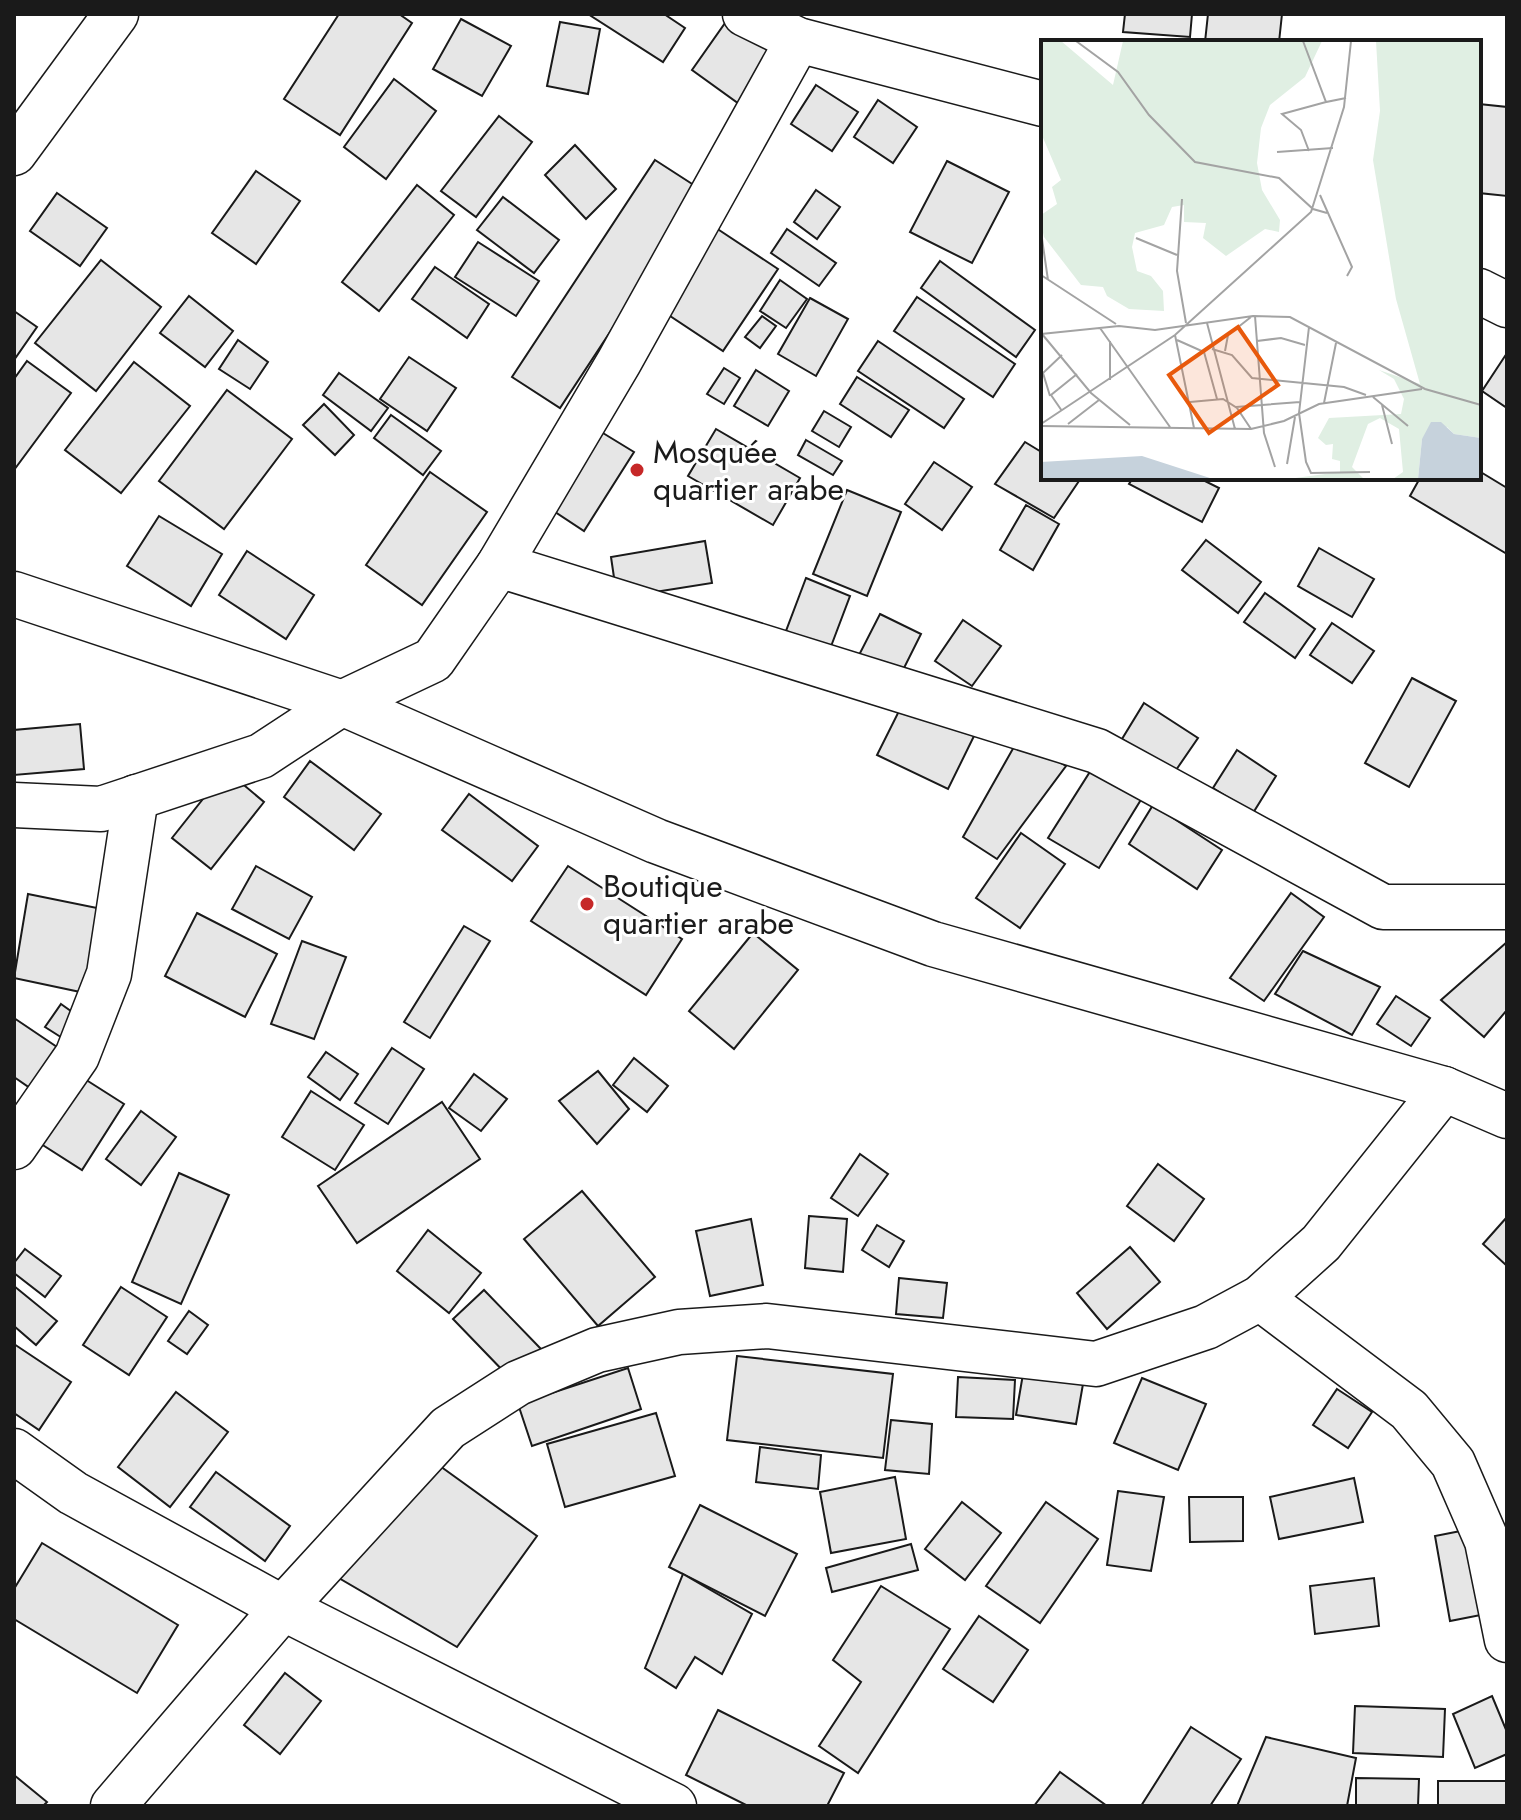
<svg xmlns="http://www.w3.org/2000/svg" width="1521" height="1820" font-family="Jost,sans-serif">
<rect width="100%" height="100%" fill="#fff"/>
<g fill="#e6e6e6" stroke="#1a1a1a" stroke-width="2">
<path d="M339,14H399L412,23L340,135L284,99Z"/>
<path d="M588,14H664L685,28L663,62Z"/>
<path d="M1125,14H1192L1190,37L1123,32Z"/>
<path d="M1208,14H1282L1279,42H1205Z"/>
<path d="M730,16L781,53L742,106L692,70Z"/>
<path d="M461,19L511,46L482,96L433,69Z"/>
<path d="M560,22L600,29L588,94L547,86Z"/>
<path d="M394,79L436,111L386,179L344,147Z"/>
<path d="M816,85L858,112L832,151L791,124Z"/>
<path d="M878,100L917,127L893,163L854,137Z"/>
<path d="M1479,104L1507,107V196L1479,193Z"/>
<path d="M499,116L532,142L476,217L441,191Z"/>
<path d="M575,145L616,189L586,219L545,175Z"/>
<path d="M655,160L703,191L560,408L512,377Z"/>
<path d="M947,161L1009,192L972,263L910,232Z"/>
<path d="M256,171L300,201L256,264L212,233Z"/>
<path d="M417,185L454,215L379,311L342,282Z"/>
<path d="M816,190L840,207L817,239L794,222Z"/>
<path d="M57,193L107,228L80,266L30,231Z"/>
<path d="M503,197L559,240L534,273L477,230Z"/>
<path d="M713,226L778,269L723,351L658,308Z"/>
<path d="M787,229L836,263L819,286L771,253Z"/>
<path d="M478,242L539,281L516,316L455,277Z"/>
<path d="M101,260L161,307L96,391L35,343Z"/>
<path d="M940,261L1035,330L1016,357L921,288Z"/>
<path d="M435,267L489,304L467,338L412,299Z"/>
<path d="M780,280L807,299L786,328L760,311Z"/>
<path d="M189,296L233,331L205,367L160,333Z"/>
<path d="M917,297L1015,364L993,397L894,331Z"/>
<path d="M810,298L848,319L816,376L778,354Z"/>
<path d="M14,311L37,327L14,360Z"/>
<path d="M762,316L776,326L760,348L745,337Z"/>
<path d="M238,340L268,362L250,389L219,369Z"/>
<path d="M878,341L964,399L944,428L858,371Z"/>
<path d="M1507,353V408L1482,391Z"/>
<path d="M409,357L456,388L427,431L380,399Z"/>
<path d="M27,361L71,393L14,470V379Z"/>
<path d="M134,362L190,406L121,493L65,450Z"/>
<path d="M724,368L740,378L724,404L707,394Z"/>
<path d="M756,370L789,391L768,426L734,406Z"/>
<path d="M339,373L388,408L371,431L323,395Z"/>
<path d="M857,377L909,410L891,437L840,404Z"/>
<path d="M227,390L292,439L224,529L159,481Z"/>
<path d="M324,404L354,435L335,455L303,425Z"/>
<path d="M824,411L851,427L839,447L812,431Z"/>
<path d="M391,415L441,451L423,475L374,438Z"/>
<path d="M716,429L800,478L773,525L688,476Z"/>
<path d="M598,430L634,452L584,531L549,508Z"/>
<path d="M806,440L842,461L833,475L798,455Z"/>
<path d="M1025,442L1043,453V478H1081L1054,518L995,484Z"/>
<path d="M934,462L972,487L942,530L905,504Z"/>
<path d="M1479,471L1507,488V554L1410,496L1420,478H1479Z"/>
<path d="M430,472L487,512L422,605L366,565Z"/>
<path d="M1133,478H1199L1219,488L1202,522L1129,484Z"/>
<path d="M847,490L901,512L867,596L813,574Z"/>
<path d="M1026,505L1059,524L1033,570L1000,550Z"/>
<path d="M159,516L222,554L191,606L127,566Z"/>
<path d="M1206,540L1261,582L1238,613L1182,570Z"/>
<path d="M705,541L712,583L617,598L611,557Z"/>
<path d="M1319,548L1374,579L1352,617L1298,586Z"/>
<path d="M247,551L314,595L286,639L219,595Z"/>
<path d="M806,578L850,596L830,649L786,631Z"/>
<path d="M1265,593L1315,629L1295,658L1244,622Z"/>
<path d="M880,614L921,634L899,678L858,657Z"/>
<path d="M963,620L1001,646L972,686L935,661Z"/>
<path d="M1332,623L1374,651L1352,683L1310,655Z"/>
<path d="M1412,678L1456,701L1409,787L1365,763Z"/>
<path d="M906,697L976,732L948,789L877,755Z"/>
<path d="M1144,703L1198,738L1174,773L1122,739Z"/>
<path d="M80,724L84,769L14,775V730Z"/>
<path d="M1019,738L1066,766L997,859L963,837Z"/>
<path d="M1237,750L1276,776L1253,813L1213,788Z"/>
<path d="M310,761L381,814L354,850L284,797Z"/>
<path d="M1093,767L1142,798L1099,868L1048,838Z"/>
<path d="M226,770L264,802L211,869L172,838Z"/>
<path d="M469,794L538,846L512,881L442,830Z"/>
<path d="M1153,805L1222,850L1197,889L1129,844Z"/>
<path d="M1021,833L1065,864L1020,928L976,898Z"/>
<path d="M256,866L312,897L289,939L232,909Z"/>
<path d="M568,866L682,939L646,995L531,921Z"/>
<path d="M1291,893L1324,917L1264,1001L1230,978Z"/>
<path d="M28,894L102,909L85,993L14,978Z"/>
<path d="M197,913L277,954L245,1017L165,976Z"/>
<path d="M464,926L490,941L430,1038L404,1022Z"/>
<path d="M753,933L798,970L734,1049L689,1011Z"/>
<path d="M302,941L346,957L314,1039L271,1024Z"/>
<path d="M1507,942V1010L1484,1037L1441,1000Z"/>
<path d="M1303,951L1380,987L1352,1035L1275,994Z"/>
<path d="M1396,996L1430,1018L1411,1046L1377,1024Z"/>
<path d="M61,1004L82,1019L67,1041L45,1027Z"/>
<path d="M14,1018L57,1047L30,1088L14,1077Z"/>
<path d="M392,1048L424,1069L388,1124L355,1103Z"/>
<path d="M326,1052L358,1074L340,1100L308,1077Z"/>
<path d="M634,1058L668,1086L647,1112L613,1085Z"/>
<path d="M598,1071L629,1109L597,1144L559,1101Z"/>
<path d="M474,1074L507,1099L481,1131L449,1108Z"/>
<path d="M80,1076L124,1104L82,1170L38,1142Z"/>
<path d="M311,1091L364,1125L335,1170L282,1137Z"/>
<path d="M442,1102L480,1159L357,1243L318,1186Z"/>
<path d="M141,1111L176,1137L141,1185L106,1159Z"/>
<path d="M860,1154L888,1174L858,1216L831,1198Z"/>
<path d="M1158,1164L1204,1199L1174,1241L1127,1206Z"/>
<path d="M179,1173L229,1195L181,1304L132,1282Z"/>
<path d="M582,1191L655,1277L598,1326L524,1239Z"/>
<path d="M809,1216L847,1219L843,1272L805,1268Z"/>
<path d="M1507,1217V1266L1483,1244Z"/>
<path d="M751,1219L763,1285L710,1296L696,1231Z"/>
<path d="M877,1225L904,1241L889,1267L862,1250Z"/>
<path d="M428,1230L481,1273L449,1313L397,1271Z"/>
<path d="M1130,1247L1160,1282L1107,1329L1077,1293Z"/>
<path d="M25,1249L61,1276L45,1297L14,1273V1263Z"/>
<path d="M899,1278L947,1283L943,1318L896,1314Z"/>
<path d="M14,1286L57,1321L36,1345L14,1326Z"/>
<path d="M121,1287L167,1317L129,1375L83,1345Z"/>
<path d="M484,1290L541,1349L510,1378L453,1319Z"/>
<path d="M189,1311L208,1325L187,1354L168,1341Z"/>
<path d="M14,1344L71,1382L39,1430L14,1413Z"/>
<path d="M737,1356L893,1374L883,1458L727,1440Z"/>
<path d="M628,1368L641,1409L532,1446L518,1404Z"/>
<path d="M1023,1374L1083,1384L1076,1424L1016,1415Z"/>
<path d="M958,1377L1015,1380L1013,1419L956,1417Z"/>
<path d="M1142,1378L1206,1404L1178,1470L1114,1443Z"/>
<path d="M1337,1389L1372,1412L1348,1448L1313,1425Z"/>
<path d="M176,1392L228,1432L170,1507L118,1467Z"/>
<path d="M656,1413L675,1476L565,1507L547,1444Z"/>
<path d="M891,1420L932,1424L929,1474L885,1470Z"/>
<path d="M760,1447L821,1455L818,1489L756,1482Z"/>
<path d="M433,1461L537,1536L457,1647L332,1574Z"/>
<path d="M216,1472L290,1526L265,1561L190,1507Z"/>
<path d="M895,1477L906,1539L831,1553L820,1492Z"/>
<path d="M1354,1478L1363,1522L1279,1539L1270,1497Z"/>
<path d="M1118,1491L1164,1497L1151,1571L1107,1565Z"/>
<path d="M1189,1497H1243V1541L1190,1542Z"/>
<path d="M962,1502L1001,1533L965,1580L925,1549Z"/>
<path d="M1046,1502L1098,1539L1040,1623L986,1586Z"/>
<path d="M700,1505L797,1554L765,1616L669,1567Z"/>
<path d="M1476,1528L1491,1613L1450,1621L1435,1536Z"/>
<path d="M42,1543L178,1625L137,1693L14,1619V1589Z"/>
<path d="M911,1544L918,1570L832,1592L826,1568Z"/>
<path d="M683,1574L752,1614L722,1674L695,1657L676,1688L645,1668Z"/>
<path d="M1374,1578L1379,1626L1315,1634L1310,1586Z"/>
<path d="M881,1586L950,1629L858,1773L819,1746L861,1682L833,1660Z"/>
<path d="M979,1616L1028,1650L993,1702L943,1669Z"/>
<path d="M285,1673L321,1701L280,1754L244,1725Z"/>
<path d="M1492,1696L1507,1732V1754L1475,1768L1453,1714Z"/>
<path d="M1355,1706L1445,1709L1443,1757L1353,1753Z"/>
<path d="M718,1710L844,1773L827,1806H748L686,1775Z"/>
<path d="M1191,1727L1241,1759L1210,1806H1141Z"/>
<path d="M1266,1737L1356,1758L1347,1806H1237Z"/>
<path d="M1060,1772L1107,1806H1034Z"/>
<path d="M14,1775L47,1802L43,1806H14Z"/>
<path d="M1356,1778L1419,1779L1418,1806H1356Z"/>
<rect x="1438" y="1781" width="69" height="25"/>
</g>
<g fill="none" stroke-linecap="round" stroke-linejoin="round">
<defs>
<g id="minor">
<path d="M745,14L798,40L1043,104"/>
<path d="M14,153L116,14"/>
<path d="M1479,291L1507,305"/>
<path d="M499,565L1097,751L1383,907H1507"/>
<path d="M14,594L342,703L656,841L933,944L1444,1089L1507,1116"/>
<path d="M14,805L101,809L261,756L342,703L433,660L499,565L619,362L798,40"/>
<path d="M14,1147L77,1056L109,974L136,797"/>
<path d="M1260,1298L1409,1410L1453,1463L1487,1541L1507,1640"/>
<path d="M14,1451L73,1493L283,1608L674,1806"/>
<path d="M113,1806L283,1608L448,1428L518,1383L597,1350L679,1332L767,1326L1096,1364L1206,1327L1260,1298L1321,1243L1444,1089"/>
</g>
</defs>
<use href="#minor" stroke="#1a1a1a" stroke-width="47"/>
<use href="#minor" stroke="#fff" stroke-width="44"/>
</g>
<g fill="#c62828" stroke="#fff" stroke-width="3">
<circle cx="637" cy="470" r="8"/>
<circle cx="587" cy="904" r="8"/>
</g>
<g text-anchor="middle" stroke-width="6" stroke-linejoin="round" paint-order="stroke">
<g font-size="32" fill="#1a1a1a" stroke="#fff" text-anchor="start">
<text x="653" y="463">Mosquée<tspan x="653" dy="37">quartier arabe</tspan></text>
<text x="603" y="897">Boutique<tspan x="603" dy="37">quartier arabe</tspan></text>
</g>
</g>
<g transform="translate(1041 40)">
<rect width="440" height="440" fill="#fff"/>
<path d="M0,1H20L72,45L82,1H281L264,37L229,65L220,88L216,123L221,150L239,180L238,192L224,189L185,216L162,198L165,183L143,182V165L131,167L123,185L94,193L91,207L96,231L110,236L122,251L123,271L88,269L66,256L62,247L40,245L3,197L0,184V175L16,164L11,147L20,140L0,93ZM335,1H440V398L413,394L406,387L381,399L377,439H352L362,432L358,389L339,378L327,384L311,427L323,439H247L299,432V421L291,419L292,404L285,405L277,398L288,378L360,374L363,359L353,339L338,330L379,344L355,259L332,120L339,71Z" fill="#e0efe3"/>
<path d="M390,382H400L413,394L440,398V439H377L381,399ZM101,416L172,439H0V422Z" fill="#c6d2dc"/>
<path fill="none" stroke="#a3a3a3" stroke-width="2" d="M35,1L77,32L108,75L154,122L238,138L272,169L286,173M262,1L285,62L305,58M268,111L260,90L241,74L285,62M236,112L292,108M279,155L311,227L306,236M141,159L136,231L145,283M0,192L7,240M95,198L136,215M0,235L75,284M214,276L223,393L234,427M166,283L194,389M268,287L258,373L265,422L270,433L329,432M59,288L129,387M0,294L78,286L114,290L212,276L249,277L384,349L440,365M1,294L50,353L89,385M134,295L153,388M136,300L163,312L176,359M216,301L240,298L264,305M171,309L191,315L211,338L303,347L325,355M184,311L187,295L210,277M69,340V301M9,356L2,333L21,315M332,357L367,386M149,362L182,359L196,368L210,389M283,363L295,303M341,365L351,404M195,367L259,362M21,371L10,355L36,334M0,384L134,295L270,172L303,67L310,1M27,384L58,360M0,386L210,389L243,381L278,364L381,349M246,424L254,377"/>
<path fill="#e8590c" fill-opacity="0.15" stroke="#e8590c" stroke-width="4" d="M197,287L237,345L168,393L128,335Z"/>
<rect width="440" height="440" fill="none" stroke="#1a1a1a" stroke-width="4"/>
</g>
<rect width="1521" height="1820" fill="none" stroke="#1a1a1a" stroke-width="32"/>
</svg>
